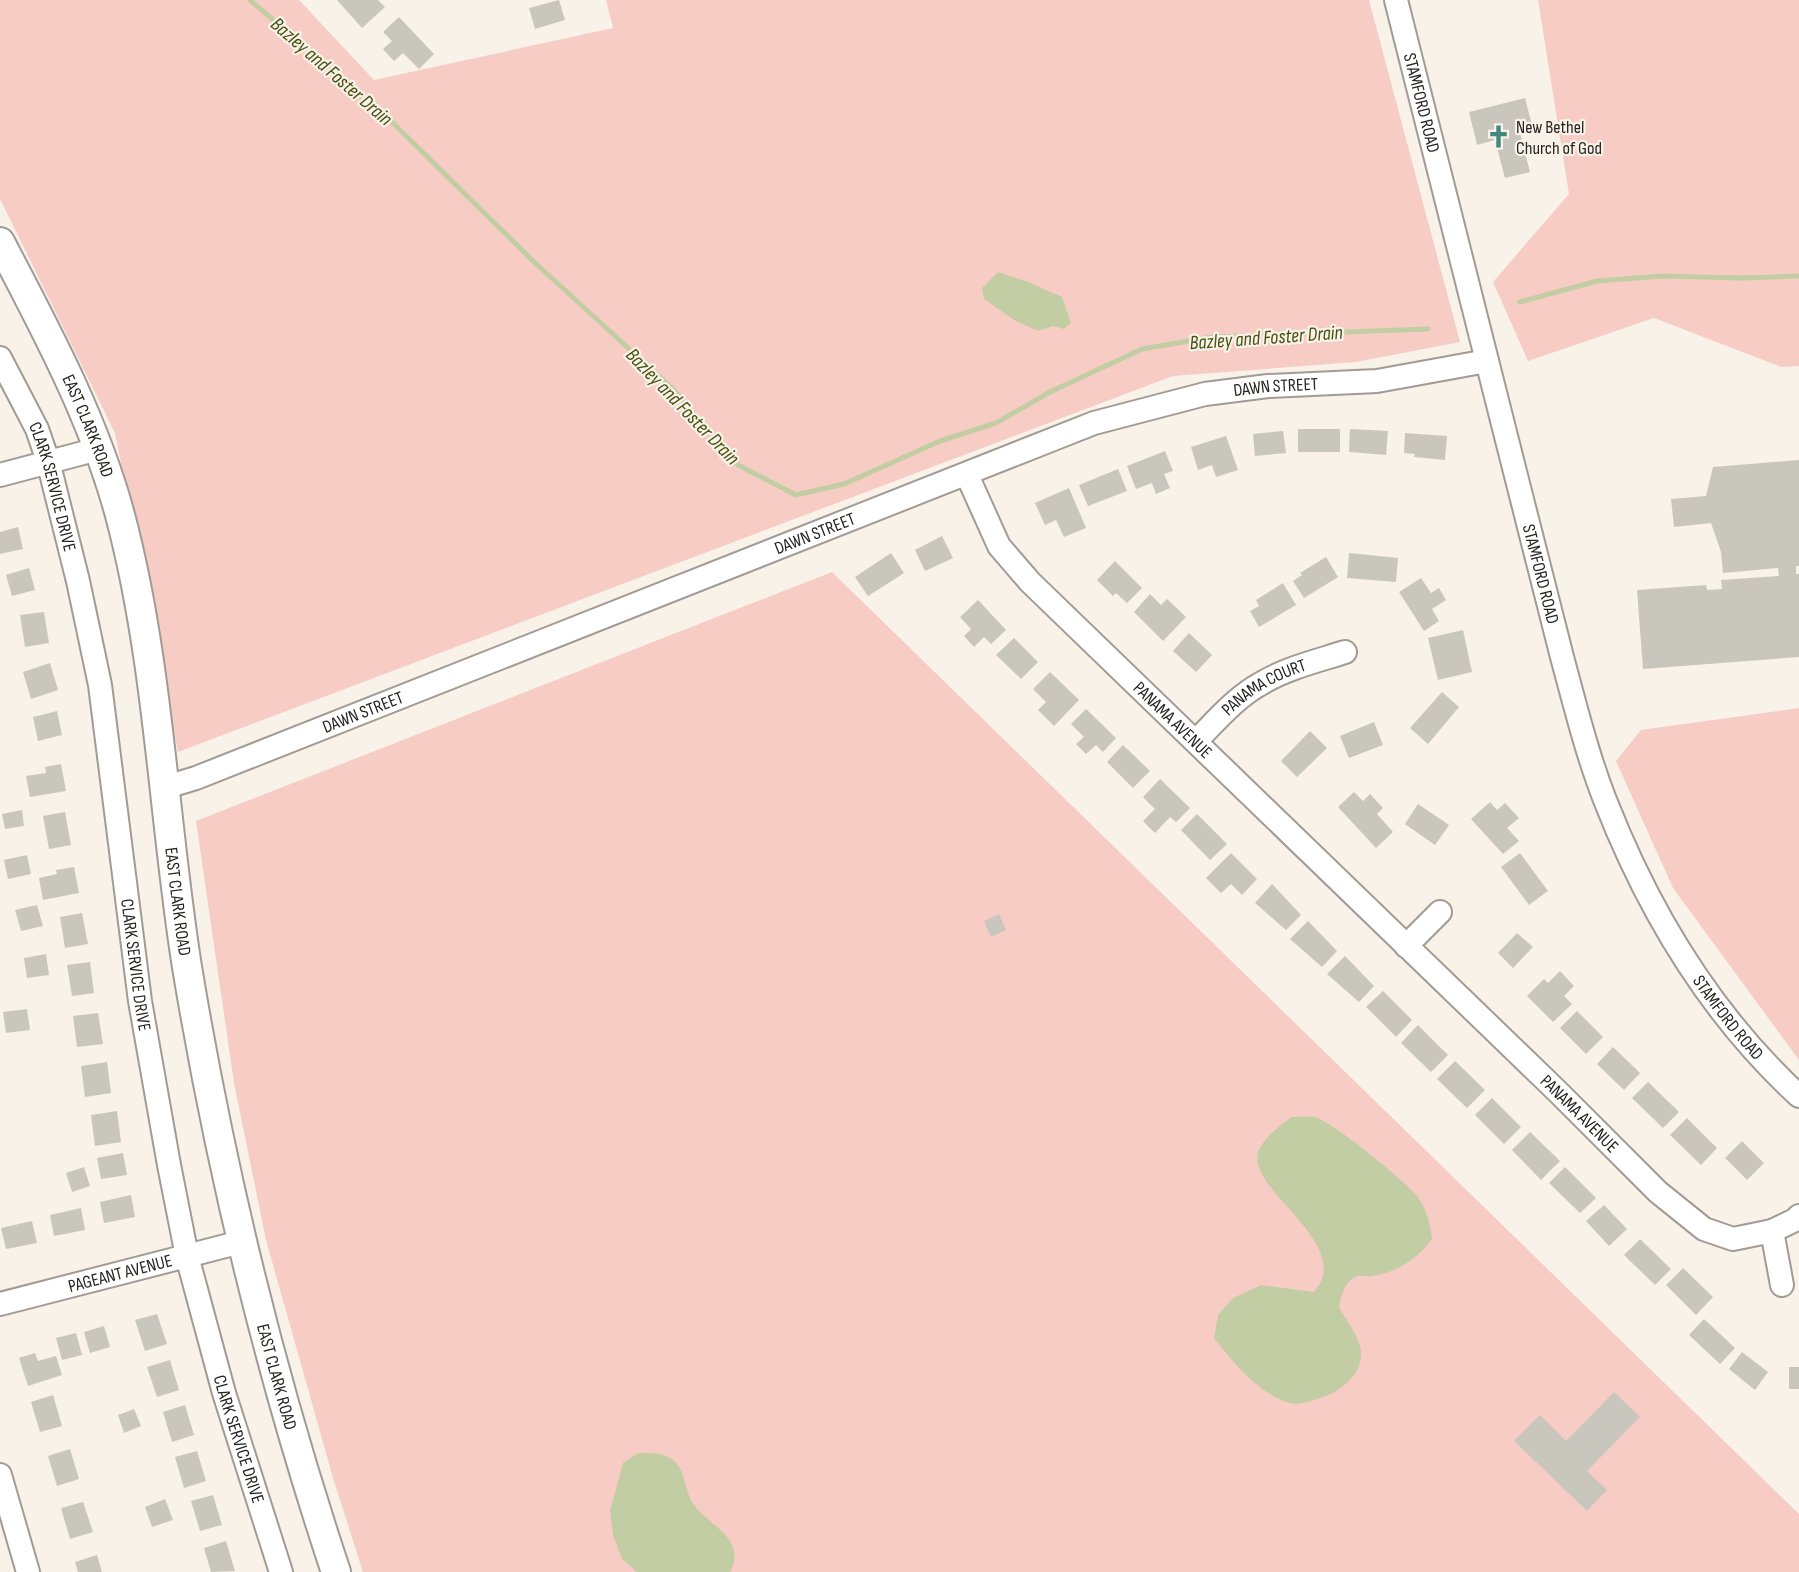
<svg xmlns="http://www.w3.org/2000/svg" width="1799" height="1572" font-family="'Sofia Sans Condensed',sans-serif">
<rect width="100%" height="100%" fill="#f8f2e9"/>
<g fill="#f6ccc5">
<path d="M0,0H299L374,80L613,28L606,0H1369L1460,342L1356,362L1173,376L178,752L115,433L0,199Z"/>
<path d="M1538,0H1799V366L1781,367L1654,318L1528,361L1493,282L1569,194Z"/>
<path d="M832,572L1799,1514V1572H363L333,1478L266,1240L234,1083L196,821Z"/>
<path d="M1799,708V1060L1673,888L1616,761L1641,730Z"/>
</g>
<g fill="#c3cda4">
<path d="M998,272L1028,282L1062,297L1071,323L1064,329L1053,326L1038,331L1014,320L984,299L982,288Z"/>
<path d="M1292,1117C1299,1117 1308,1116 1315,1117C1334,1123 1403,1179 1417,1196C1427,1209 1430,1223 1432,1239C1417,1259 1398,1272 1372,1276C1368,1277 1362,1275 1358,1276C1345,1279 1341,1297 1339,1307C1345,1319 1355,1331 1359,1343C1368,1368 1346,1388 1326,1396C1317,1399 1299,1406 1290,1403C1258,1394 1234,1363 1214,1338L1218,1315L1233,1298L1261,1285L1314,1292C1317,1288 1322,1281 1323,1276C1333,1231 1244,1184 1259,1150C1266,1135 1280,1126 1292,1117Z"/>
<path d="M638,1453C650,1453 663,1452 673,1460C686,1471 684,1488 692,1502C707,1526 748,1537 730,1572H637L622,1559L613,1535L610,1511L623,1463Z"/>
</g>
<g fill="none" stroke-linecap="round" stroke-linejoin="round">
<g stroke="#c3cda4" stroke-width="5">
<path d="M250,0L394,124L533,261L672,388L738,465L796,495L844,484L940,441L996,423L1050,392L1142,349L1212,337L1428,329"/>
<path d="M1520,302L1597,281L1663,276L1740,278L1799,276"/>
</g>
</g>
<g fill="#c9c7bd">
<path d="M337,0H378L385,7L362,28Z"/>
<path d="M559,0L565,20L535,29L529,8Z"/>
<path d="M399,17L434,54L419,69L403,53L394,61L383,49L392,41L383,32Z"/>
<path d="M1525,98L1533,129L1520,133L1530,172L1505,178L1495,140L1477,145L1469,112Z"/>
<rect x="1298" y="429" width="42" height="23"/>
<path d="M1350,429L1388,431L1386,455L1349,452Z"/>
<path d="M1283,431L1286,453L1255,456L1253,434Z"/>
<path d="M1405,433L1447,436L1445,460L1414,457L1415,454L1404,453Z"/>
<path d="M1226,436L1238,470L1216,477L1212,465L1198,470L1191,447Z"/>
<path d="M1165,451L1173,471L1164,474L1170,488L1156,494L1152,483L1136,489L1127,466Z"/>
<path d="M1799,460V566H1796V574H1799V657L1643,669L1637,590L1706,585L1707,590L1722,589L1721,580L1779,576L1778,568L1723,573L1721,552L1711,523L1674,527L1671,499L1706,496L1713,467Z"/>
<path d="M1118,469L1127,491L1088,506L1079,485Z"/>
<path d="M1069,488L1086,528L1064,537L1056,520L1045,525L1035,503Z"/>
<path d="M18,527L23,549L0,554V532Z"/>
<path d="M942,536L953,558L925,571L915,550Z"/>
<path d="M891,553L904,573L868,596L855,577Z"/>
<path d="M1349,553L1398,558L1396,582L1347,578Z"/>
<path d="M1326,557L1338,577L1304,598L1293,581L1302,575L1300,573Z"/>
<path d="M1115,561L1142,588L1127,603L1116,593L1113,596L1097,580Z"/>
<path d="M29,568L35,590L12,596L6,575Z"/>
<path d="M1421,578L1431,593L1439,588L1446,600L1432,609L1439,621L1424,631L1399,592Z"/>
<path d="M1283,583L1296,605L1259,627L1250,611L1259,606L1256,600Z"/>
<path d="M1150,594L1161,605L1167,599L1186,617L1163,641L1134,612Z"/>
<path d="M978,600L1006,630L991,644L984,637L974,647L964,636L971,629L960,617Z"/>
<path d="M44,612L49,643L25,647L20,615Z"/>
<path d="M1463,630L1472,672L1438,680L1428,638Z"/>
<path d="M1189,633L1212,655L1196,672L1173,651Z"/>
<path d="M1014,638L1038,662L1021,679L996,655Z"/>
<path d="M50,663L58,690L31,699L23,672Z"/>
<path d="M1050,672L1079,700L1054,726L1038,710L1046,702L1033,689Z"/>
<path d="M1442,692L1459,707L1428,744L1410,728Z"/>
<path d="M1086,709L1116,738L1103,752L1096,745L1086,754L1076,744L1084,737L1071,724Z"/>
<path d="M57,711L62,735L38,741L33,717Z"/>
<path d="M1374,722L1383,745L1349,758L1340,736Z"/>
<path d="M1310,731L1327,748L1297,777L1281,761Z"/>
<path d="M1123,745L1150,771L1133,788L1107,762Z"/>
<path d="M61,764L66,791L30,797L26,776L46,773L45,767Z"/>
<path d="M1160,779L1190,808L1176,822L1170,817L1155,833L1143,821L1155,809L1143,797Z"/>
<path d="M1354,792L1363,801L1370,794L1383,808L1377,814L1393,832L1376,848L1338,807Z"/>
<path d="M1490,802L1497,810L1505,803L1519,818L1507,828L1519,841L1503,854L1471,819Z"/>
<path d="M1418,804L1449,825L1435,845L1405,824Z"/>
<path d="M22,810L24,826L5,829L2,814Z"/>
<path d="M65,812L71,845L49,849L43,816Z"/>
<path d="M1197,814L1227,844L1210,860L1181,830Z"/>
<path d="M1231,853L1257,879L1242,895L1231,884L1221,893L1206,878Z"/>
<path d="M1520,853L1548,891L1529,905L1501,867Z"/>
<path d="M27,855L31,874L8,879L4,860Z"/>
<path d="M74,867L79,893L43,900L39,878L57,874L56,870Z"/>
<path d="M1272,884L1301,915L1286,930L1255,903Z"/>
<path d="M37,905L43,926L21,931L15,910Z"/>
<path d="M82,913L88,944L65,948L60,917Z"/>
<path d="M999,914L1006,930L991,937L984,921Z"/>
<path d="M1308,921L1337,951L1322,967L1290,939Z"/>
<path d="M1517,933L1533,947L1513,968L1498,953Z"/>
<path d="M46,954L49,975L27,978L24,958Z"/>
<path d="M1345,956L1374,986L1359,1002L1327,974Z"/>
<path d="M90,962L94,993L72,996L67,965Z"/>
<path d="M1560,971L1574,986L1564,996L1572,1004L1553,1022L1527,996L1544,979L1548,983Z"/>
<path d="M1383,991L1412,1020L1396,1037L1366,1007Z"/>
<path d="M27,1009L30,1030L6,1033L3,1012Z"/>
<path d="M1577,1011L1603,1037L1586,1054L1560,1028Z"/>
<path d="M98,1013L103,1044L77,1047L73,1016Z"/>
<path d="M1418,1025L1448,1055L1431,1072L1401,1043Z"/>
<path d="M1613,1047L1640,1073L1624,1090L1597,1064Z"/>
<path d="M1455,1061L1485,1090L1467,1108L1437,1079Z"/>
<path d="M107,1062L111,1093L85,1097L81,1066Z"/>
<path d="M1648,1082L1679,1112L1663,1128L1632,1098Z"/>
<path d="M1492,1098L1521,1127L1504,1144L1475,1115Z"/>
<path d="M117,1111L121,1142L95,1146L91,1115Z"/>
<path d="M1687,1118L1717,1148L1701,1165L1670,1135Z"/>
<path d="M1530,1132L1560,1161L1541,1180L1512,1150Z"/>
<path d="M1742,1141L1764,1163L1747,1180L1725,1158Z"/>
<path d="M123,1153L127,1175L101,1179L97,1158Z"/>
<path d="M84,1167L90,1186L72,1192L66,1173Z"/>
<path d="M1565,1167L1596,1198L1580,1213L1549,1183Z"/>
<path d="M131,1195L135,1217L104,1223L100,1202Z"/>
<path d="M1604,1205L1627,1229L1609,1246L1586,1221Z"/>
<path d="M81,1208L85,1230L54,1236L50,1215Z"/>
<path d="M32,1221L37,1243L6,1249L1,1228Z"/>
<path d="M1640,1239L1671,1269L1655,1285L1624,1255Z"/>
<path d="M1683,1268L1713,1297L1696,1315L1666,1285Z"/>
<path d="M157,1314L167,1344L145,1351L135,1320Z"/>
<path d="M1704,1319L1735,1348L1720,1364L1689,1335Z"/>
<path d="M104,1326L110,1347L90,1353L84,1332Z"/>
<path d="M76,1333L82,1355L62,1360L56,1338Z"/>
<path d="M1742,1352L1768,1372L1755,1390L1729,1369Z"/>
<path d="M35,1353L38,1361L56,1356L62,1375L28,1386L19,1358Z"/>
<path d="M170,1360L179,1390L157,1397L147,1367Z"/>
<rect x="1789" y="1367" width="10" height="22"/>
<path d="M1614,1392L1640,1417L1587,1471L1607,1490L1587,1511L1514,1441L1540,1415L1566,1441Z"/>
<path d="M53,1395L62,1426L40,1432L31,1402Z"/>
<path d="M185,1405L194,1435L172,1442L163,1412Z"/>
<path d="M134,1409L141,1426L124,1433L118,1415Z"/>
<path d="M70,1449L79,1479L57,1486L48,1456Z"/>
<path d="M197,1451L206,1481L184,1488L175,1457Z"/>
<path d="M213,1495L222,1525L200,1531L191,1501Z"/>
<path d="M165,1499L173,1520L152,1527L145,1507Z"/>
<path d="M83,1502L93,1532L70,1539L61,1508Z"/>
<path d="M226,1541L235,1571L211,1572L204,1548Z"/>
<path d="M97,1555L102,1572H78L75,1562Z"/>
</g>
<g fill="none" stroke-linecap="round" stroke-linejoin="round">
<defs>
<g id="minor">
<path id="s1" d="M1396,0C1433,148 1471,296 1508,444C1526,515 1544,586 1562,657C1575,705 1587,754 1605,800C1648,910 1711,1015 1799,1096"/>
<path id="s2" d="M0,358L37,429L48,461L78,581L100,685L140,1001L169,1165L187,1256L224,1393L281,1572"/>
<path d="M0,475L98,449"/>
<path id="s3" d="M967,475L999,546L1030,582L1558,1092L1658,1192L1704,1229L1733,1239L1772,1231L1795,1220L1799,1216"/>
<path id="s4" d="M1196,741C1216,721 1236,697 1262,683C1287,668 1317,661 1345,652"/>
<path id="s5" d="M163,788L196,778L1094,423L1205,394L1268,386L1377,381L1487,361"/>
<path d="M1406,946L1440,912"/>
<path d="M1772,1231L1782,1285"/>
<path id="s6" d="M0,1304L241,1242"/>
<path d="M0,1475L28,1572"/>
</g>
<g id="major">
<path id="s7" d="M0,242C46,330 94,419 120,515C159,662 163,816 187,967C221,1172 270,1374 336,1572"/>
</g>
</defs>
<use href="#minor" stroke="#a19b94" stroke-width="26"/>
<use href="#major" stroke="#a19b94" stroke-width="32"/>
<use href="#minor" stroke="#fff" stroke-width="22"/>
<use href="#major" stroke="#fff" stroke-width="28"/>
</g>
<defs>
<symbol id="church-bare" viewBox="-9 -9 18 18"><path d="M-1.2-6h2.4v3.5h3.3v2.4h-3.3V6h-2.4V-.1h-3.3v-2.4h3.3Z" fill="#428880" stroke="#f8f2e9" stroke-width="2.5" paint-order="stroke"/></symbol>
</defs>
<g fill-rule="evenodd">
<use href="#church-bare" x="1482" y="120" width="33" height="33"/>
</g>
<g text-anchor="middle" stroke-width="4.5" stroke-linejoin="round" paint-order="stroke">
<g font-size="18" fill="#262320" stroke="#f8f2e9">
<text dy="6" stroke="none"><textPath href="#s1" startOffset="106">STAMFORD ROAD</textPath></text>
<text dy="6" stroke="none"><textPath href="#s5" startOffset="1186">DAWN STREET</textPath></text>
<text dy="6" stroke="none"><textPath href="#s7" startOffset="204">EAST CLARK ROAD</textPath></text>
<text dy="6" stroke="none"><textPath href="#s2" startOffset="140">CLARK SERVICE DRIVE</textPath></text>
<text dy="6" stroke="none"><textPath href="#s5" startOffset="700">DAWN STREET</textPath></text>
<text dy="6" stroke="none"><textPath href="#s1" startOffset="592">STAMFORD ROAD</textPath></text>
<text dy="6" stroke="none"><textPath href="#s4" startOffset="88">PANAMA COURT</textPath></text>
<text dy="6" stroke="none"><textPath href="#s5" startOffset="214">DAWN STREET</textPath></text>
<text dy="6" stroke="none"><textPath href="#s3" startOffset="324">PANAMA AVENUE</textPath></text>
<text dy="6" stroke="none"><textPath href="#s7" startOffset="690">EAST CLARK ROAD</textPath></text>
<text dy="6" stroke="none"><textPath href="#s2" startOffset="626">CLARK SERVICE DRIVE</textPath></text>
<text dy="6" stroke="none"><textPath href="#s1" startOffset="1078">STAMFORD ROAD</textPath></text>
<text dy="6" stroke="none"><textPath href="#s3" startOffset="890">PANAMA AVENUE</textPath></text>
<text dy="6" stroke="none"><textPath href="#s6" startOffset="124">PAGEANT AVENUE</textPath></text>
<text dy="6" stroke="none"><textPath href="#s7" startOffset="1176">EAST CLARK ROAD</textPath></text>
<text dy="6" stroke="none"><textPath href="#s2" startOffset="1112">CLARK SERVICE DRIVE</textPath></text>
</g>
<g font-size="18" fill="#262320" stroke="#f8f2e9" text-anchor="start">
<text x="1516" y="133">New Bethel<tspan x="1516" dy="21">Church of God</tspan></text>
</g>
<g font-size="20" font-style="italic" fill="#465111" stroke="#f8f2e9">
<text transform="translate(332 71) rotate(41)" y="7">Bazley and Foster Drain</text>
<text transform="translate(1266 337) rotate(-4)" y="7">Bazley and Foster Drain</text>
<text transform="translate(683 406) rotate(46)" y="7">Bazley and Foster Drain</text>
</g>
</g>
</svg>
